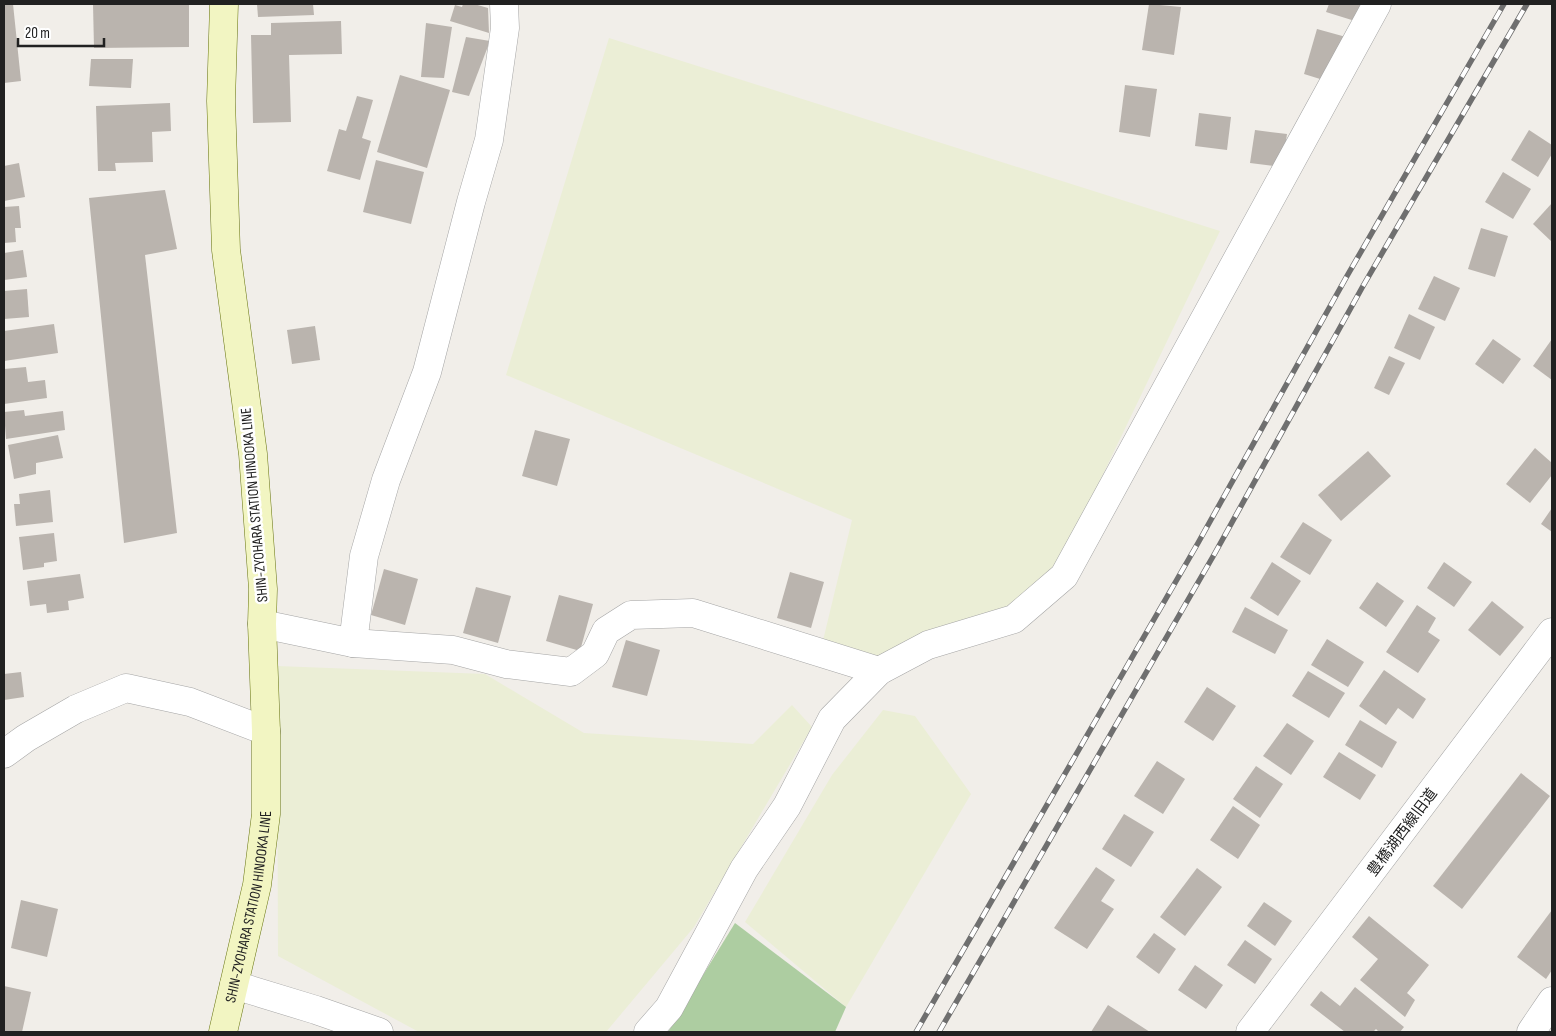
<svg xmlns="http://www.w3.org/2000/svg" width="1556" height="1036" font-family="'Sofia Sans Condensed','Noto Sans JP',sans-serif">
<rect width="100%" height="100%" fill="#f1eee9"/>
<g fill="#ebeed6">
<path d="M609,38L1220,231L1057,570L1014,619L879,671L820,653L852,520L506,375Z"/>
<path d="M277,666L485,674L584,733L753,744L792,705L812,727L694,927L606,1032H419L278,956Z"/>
<path d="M883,710L915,716L971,794L846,1007L745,922L832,775Z"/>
</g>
<path fill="#adcda1" d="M735,923L846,1007L835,1032H668Z"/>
<g fill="#bab4ae">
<path d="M4,4H13L21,81L4,83Z"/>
<path d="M93,4H189V47L94,48Z"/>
<path d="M257,4H313L314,15L258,17Z"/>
<path d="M463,4H474L488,8L489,33L450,21L455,5L462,7Z"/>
<path d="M1149,4L1181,7L1174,55L1142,50Z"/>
<path d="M1329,4H1361L1355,21L1326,12Z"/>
<path d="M341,21L342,54L289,55L291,122L253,123L251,35H271V23Z"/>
<path d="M426,23L452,27L444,78L421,77Z"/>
<path d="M1317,29L1346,37L1333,83L1304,74Z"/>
<path d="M466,37L490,41L469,96L452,92Z"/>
<path d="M91,59H133L131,88L89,86Z"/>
<path d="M400,75L450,90L427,168L377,152Z"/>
<path d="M1125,85L1157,89L1150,137L1119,132Z"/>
<path d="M357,96L373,100L362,138L371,141L360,180L327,171L339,129L346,131Z"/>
<path d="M170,103L171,131L152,132L153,162L115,163L116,171H98L96,106Z"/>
<path d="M1199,113L1231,117L1227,150L1195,146Z"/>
<path d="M1255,130L1287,134L1282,167L1250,163Z"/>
<path d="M1529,130L1552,145V154L1538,177L1511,160Z"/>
<path d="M376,160L424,172L411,224L363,212Z"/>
<path d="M19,163L25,197L4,201V166Z"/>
<path d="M1503,172L1531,189L1513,219L1485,202Z"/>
<path d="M165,190L177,249L145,255L177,533L124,543L89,198Z"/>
<path d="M1552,203V242L1533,224Z"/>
<path d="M19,206L21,228H15L16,242L4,243V207Z"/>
<path d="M1481,228L1508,236L1495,277L1468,269Z"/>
<path d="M23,250L27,277L4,280V253Z"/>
<path d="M1434,276L1460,288L1445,321L1418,309Z"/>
<path d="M27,289L29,317L4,319V291Z"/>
<path d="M1409,314L1435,327L1420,360L1394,348Z"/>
<path d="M54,324L58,353L4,361V331Z"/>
<path d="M315,326L320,360L292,364L287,330Z"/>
<path d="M1493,339L1521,359L1503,384L1475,364Z"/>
<path d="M1552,339V380L1533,366Z"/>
<path d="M1389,356L1405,363L1389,395L1374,388Z"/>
<path d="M26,367L28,382L45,380L47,398L4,404V369Z"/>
<path d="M24,410L25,416L63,411L65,430L6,439L4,412Z"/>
<path d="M535,430L570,439L557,486L522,476Z"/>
<path d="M58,435L63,458L36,463V474L14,479L8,445Z"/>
<path d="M1535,448L1552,463V475L1530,503L1506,484Z"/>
<path d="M1368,451L1391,476L1341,521L1318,495Z"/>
<path d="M50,490L53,522L16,526L14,504H20L19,494Z"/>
<path d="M1552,508V532L1541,524Z"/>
<path d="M1303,522L1332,540L1310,575L1280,557Z"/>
<path d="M54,533L57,561L44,563V567L23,570L19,537Z"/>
<path d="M1272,562L1301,581L1278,616L1250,598Z"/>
<path d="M1444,562L1472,582L1454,607L1427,588Z"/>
<path d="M384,569L418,579L405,625L371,615Z"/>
<path d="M790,572L824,582L811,628L777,618Z"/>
<path d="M80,574L84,598L68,601L69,610L47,613L46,604L30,606L27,581Z"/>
<path d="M1377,582L1404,601L1386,627L1359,608Z"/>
<path d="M476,587L511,596L498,643L463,633Z"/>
<path d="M559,595L593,604L580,651L546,641Z"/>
<path d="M1492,601L1524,627L1500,656L1468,630Z"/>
<path d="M1417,605L1436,618L1428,632L1440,640L1418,673L1386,652Z"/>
<path d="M1245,607L1288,630L1275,654L1232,632Z"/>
<path d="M1327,639L1364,662L1348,687L1311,665Z"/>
<path d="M626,640L660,650L647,696L612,687Z"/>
<path d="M1384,670L1426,699L1413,719L1398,708L1386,725L1359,706Z"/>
<path d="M1308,671L1345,693L1329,718L1292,696Z"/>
<path d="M21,672L24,697L4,700V674Z"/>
<path d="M1207,687L1236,706L1213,741L1184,722Z"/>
<path d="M1360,720L1397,742L1382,768L1345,745Z"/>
<path d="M1287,723L1314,741L1291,775L1263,756Z"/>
<path d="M1339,752L1376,775L1360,800L1323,777Z"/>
<path d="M1157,761L1185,779L1163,814L1134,796Z"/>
<path d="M1256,766L1283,784L1260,818L1233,799Z"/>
<path d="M1521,773L1550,796L1462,909L1433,886Z"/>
<path d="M1233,806L1260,825L1238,859L1210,840Z"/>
<path d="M1124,814L1154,832L1131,867L1102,849Z"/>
<path d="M1096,867L1115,880L1101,901L1114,909L1087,949L1054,928Z"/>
<path d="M1197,868L1222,887L1185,936L1160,917Z"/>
<path d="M21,900L58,909L47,957L11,948Z"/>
<path d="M1264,902L1292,921L1275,946L1247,926Z"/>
<path d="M1552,910V970L1546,979L1517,957Z"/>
<path d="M1369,916L1429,965L1407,993L1415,1000L1405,1017L1360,980L1378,959L1352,937Z"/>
<path d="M1154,933L1176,949L1159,974L1136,957Z"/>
<path d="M1245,940L1272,959L1255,984L1227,965Z"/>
<path d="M1195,965L1223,985L1206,1009L1178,990Z"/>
<path d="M4,986L31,992L22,1032H4Z"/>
<path d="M1355,987L1404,1027L1400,1032H1379L1376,1029L1373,1032H1345L1310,1005L1321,991L1340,1006Z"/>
<path d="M1108,1005L1150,1032H1091Z"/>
</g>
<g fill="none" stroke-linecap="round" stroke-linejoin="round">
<defs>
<g id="minor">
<path d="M262,624L353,643L453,650L506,664L571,672L595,654L606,631L631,615L693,613L879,671"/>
<path d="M353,643L364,556L386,480L427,372L471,202L489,140L505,28L504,4"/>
<path d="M4,754L26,738L76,709L126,688L190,702L266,731"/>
<path d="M234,985L316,1010L379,1032"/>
<path d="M648,1032L669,1008L744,869L787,806L832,719L879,671L928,645L1014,619L1064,576L1377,4"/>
<path d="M1250,1032L1552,632"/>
<path d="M1531,1032L1552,1001"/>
</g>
<g id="secondary">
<path id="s1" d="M223,1032L257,885L266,814V731L262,624L263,589L253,454L226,250L221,101L224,4"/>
</g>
</defs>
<use href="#minor" stroke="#a5a5a5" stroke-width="29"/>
<use href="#secondary" stroke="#66730e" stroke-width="29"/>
<use href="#minor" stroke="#fff" stroke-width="28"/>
<use href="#secondary" stroke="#f2f5c2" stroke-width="28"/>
<defs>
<g id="rail">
<path d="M916,1032L1198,543L1347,276L1504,4"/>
<path d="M939,1032L1215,553L1363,286L1527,4"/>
</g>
</defs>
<use href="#rail" stroke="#6f6f6f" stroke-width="5.5"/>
<use href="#rail" stroke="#fff" stroke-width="4" stroke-dasharray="11" stroke-linecap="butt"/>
</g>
<g text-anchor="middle" stroke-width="5" stroke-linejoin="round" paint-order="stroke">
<g font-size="15" fill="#212121" stroke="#fff">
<text transform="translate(254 505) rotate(-95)" y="5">SHIN-ZYOHARA STATION HINOOKA LINE</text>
<text transform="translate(1402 832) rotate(-53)" y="5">豊橋湖西線旧道</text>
<text dy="5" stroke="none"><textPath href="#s1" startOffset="128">SHIN-ZYOHARA STATION HINOOKA LINE</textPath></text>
</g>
</g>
<rect width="1556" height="1036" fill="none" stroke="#212121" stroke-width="10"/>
<path d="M18 38v8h86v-8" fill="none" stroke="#212121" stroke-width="2.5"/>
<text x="25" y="38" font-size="15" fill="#212121" stroke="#ffffff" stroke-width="4" paint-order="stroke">20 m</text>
</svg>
